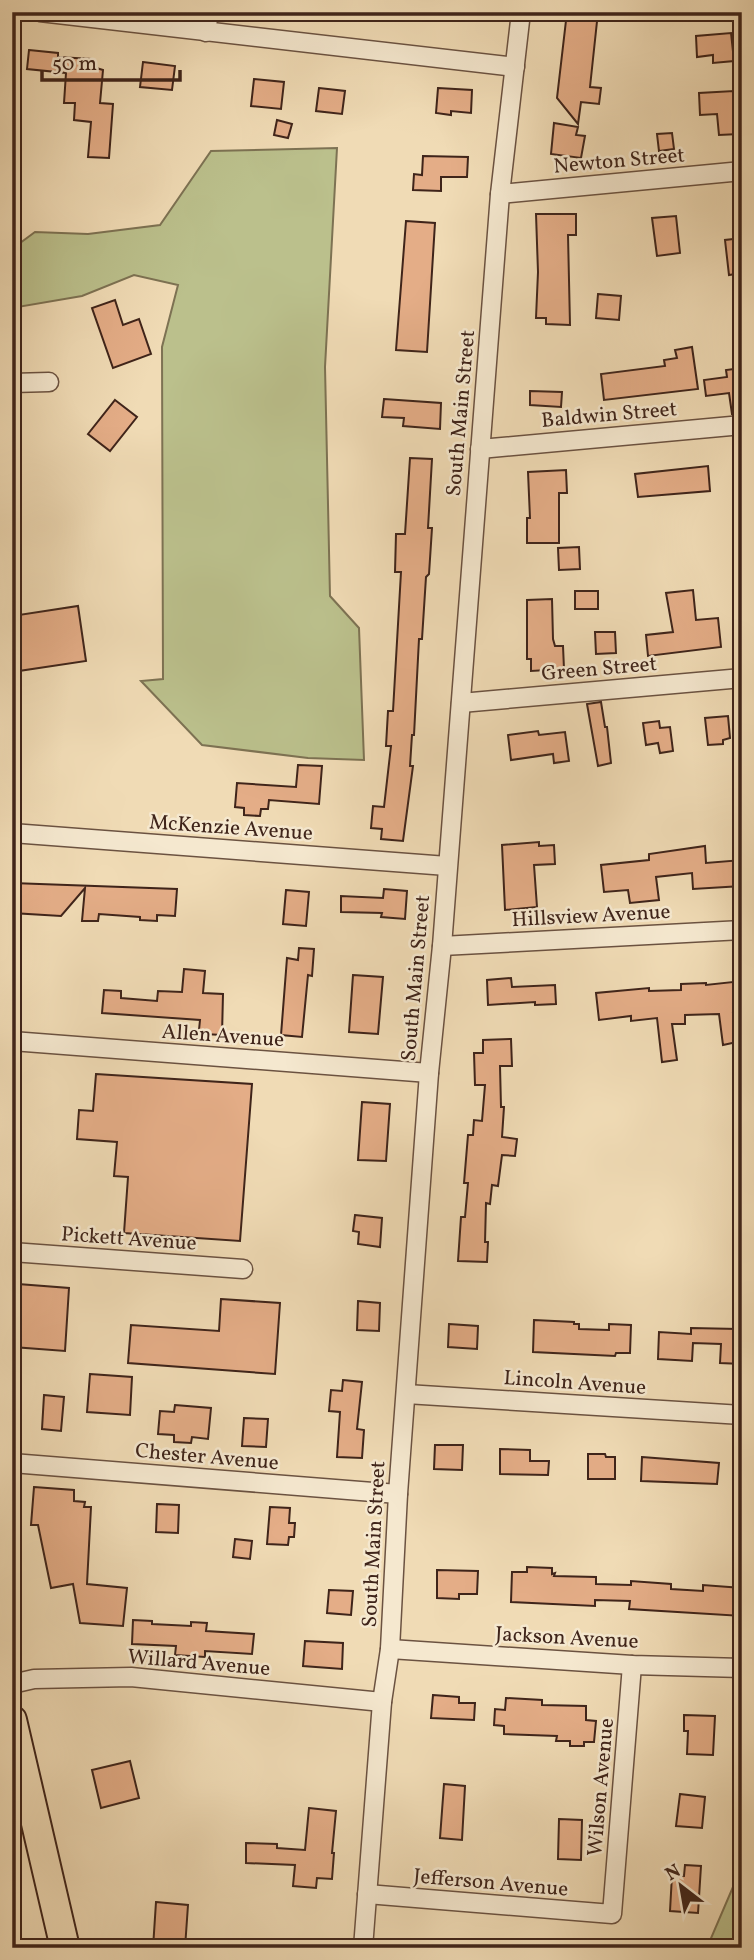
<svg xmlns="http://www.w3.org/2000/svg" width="754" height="1960" font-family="Vollkorn,serif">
<rect width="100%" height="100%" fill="#f0dbb5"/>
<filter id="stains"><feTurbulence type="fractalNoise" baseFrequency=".00286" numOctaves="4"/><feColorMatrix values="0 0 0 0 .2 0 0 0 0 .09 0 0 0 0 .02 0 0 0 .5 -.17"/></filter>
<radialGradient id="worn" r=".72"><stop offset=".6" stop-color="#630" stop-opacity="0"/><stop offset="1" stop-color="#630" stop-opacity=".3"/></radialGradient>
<g fill="#bbc08c" stroke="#7d7253" stroke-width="2">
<path d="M337,148L325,367L330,596L359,628L364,760L308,758L202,745L141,681L163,679L162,347L178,285L134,275L82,296L18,307L12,294V249L35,232L88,234L160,225L211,151Z"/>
<path d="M742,1866V1948H704L709,1943Z"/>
</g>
<g fill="#e4ad87" stroke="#3f241a" stroke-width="2">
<path d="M567,12H598L590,87L601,88L599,104L581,102L578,124L557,98Z"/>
<path d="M731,33L734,61L713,63V55L697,57L696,36Z"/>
<path d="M29,50L58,53V57L91,59L90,66L103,70L100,103L113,104L109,158L88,157L91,122L74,120L75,103H64L66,73L27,69Z"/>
<path d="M143,62L175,66L172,90L140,87Z"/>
<path d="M254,79L284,82L281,109L251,106Z"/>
<path d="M319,88L345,91L342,114L316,111Z"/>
<path d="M438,88L472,90L471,113L451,111V115L436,113Z"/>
<path d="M734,91V101L737,100L739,134L719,135L717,114L700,115L699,93Z"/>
<path d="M277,120L292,124L288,138L274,135Z"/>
<path d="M554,123L578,127L576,135L585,136L581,158L551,154Z"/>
<path d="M672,133L674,149L659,151L657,134Z"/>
<path d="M423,156L468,157L467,177H441V191L413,190L414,174L422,175Z"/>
<path d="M536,214H576V235H568L570,325L546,324V318H536L538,272Z"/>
<path d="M676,216L680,253L657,256L652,218Z"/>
<path d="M406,221L435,223L427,352L396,350Z"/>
<path d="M742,238V273L729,275L725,240Z"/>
<path d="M598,294L621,296L619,320L596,318Z"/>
<path d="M115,300L123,325L139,319L151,354L113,368L92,308Z"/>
<path d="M692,347L698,389L604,400L601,374L665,366L664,360L677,358L675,350Z"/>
<path d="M742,368V414H732L729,393L706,396L704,380L727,377L726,370Z"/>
<path d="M530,391L562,392L561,407L530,405Z"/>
<path d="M384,399L441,403L440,429L403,426L404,418L382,417Z"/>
<path d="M115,400L137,417L110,451L88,434Z"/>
<path d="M410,458L432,459L428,528H432L429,574L426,577L422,639H419L414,735H412L410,766H413L403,841L381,839L382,829L371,828L373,806L384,807L391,746H386L388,711H393L401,572H395L396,534H405Z"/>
<path d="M708,466L710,491L638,497L635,474Z"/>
<path d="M566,470L567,493H559V543H527V518H530L528,472Z"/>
<path d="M579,547L580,569L559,570L558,548Z"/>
<path d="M693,590L696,620L718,618L721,647L648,656L646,635L673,632L666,593Z"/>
<rect x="575" y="591" width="23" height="18"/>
<path d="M552,599L553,639L555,646H563L564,669L531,671V659H527V600Z"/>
<path d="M78,606L86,661L12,672V616Z"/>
<path d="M595,632H615L616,653L596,654Z"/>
<path d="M601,702L605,727H607L611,763L598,766L587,704Z"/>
<path d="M728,716L730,738L723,740V744L708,745L705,718Z"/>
<path d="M659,721L660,728L670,727L673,751L660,753L658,743L646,745L643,723Z"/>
<path d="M538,731L539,735L565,732L569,761L554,763L553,754L511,760L508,735Z"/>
<path d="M298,765L322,766L319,804L269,800L268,809H261L260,816L244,815V808L235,807L237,783L296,787Z"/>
<path d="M539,842V846L554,845L555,864L534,865L537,907L505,910L502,845Z"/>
<path d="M705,846L706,863L742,860V886L693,889L692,873L656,877L659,900L630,903L628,890L604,892L601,865L649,860V854Z"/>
<path d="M12,883L177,889L175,916L157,915V921L140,920V917L99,914L98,921H82L85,888L61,916L12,913Z"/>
<path d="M384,889L407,891L405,919L381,917L382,913L341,912V896L383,898Z"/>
<path d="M286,890L309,892L306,926L283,924Z"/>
<path d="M299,948L314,949L312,976L308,975L302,1037L281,1035L287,958L298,960Z"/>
<path d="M184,969L205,971L203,993L223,994L222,1035L204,1034L199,1030L200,1020L102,1013L104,990L121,991V998L157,1001L158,991L182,992Z"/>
<path d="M353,975L383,977L378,1034L349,1032Z"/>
<path d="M511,978L512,987L555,985L556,1004L535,1005V1002L488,1005L487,980Z"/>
<path d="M742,981V1012L733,1013L737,1042L723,1045L719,1014L685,1015V1024H672L677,1060L662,1062L657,1018L631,1021V1016L599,1020L596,993L649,988V991L681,990V984L706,983V985Z"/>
<path d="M511,1039L512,1066H500L501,1107H504L502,1137L517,1139L515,1156L502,1155L498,1186L492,1185L490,1204L486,1203L485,1242H488L487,1262L458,1261L461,1217H465L468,1183H464L468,1135H473L474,1120L482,1121L485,1085H475L474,1053H483V1040Z"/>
<path d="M96,1074L252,1084L240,1241L124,1233L128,1177L114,1176L117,1142L77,1139L79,1110L93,1111Z"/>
<path d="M362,1102L390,1104L386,1161L358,1160Z"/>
<path d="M355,1215L382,1218L380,1247L358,1244L359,1232L353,1231Z"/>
<path d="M18,1284L69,1288L65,1351L13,1347L15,1327H12V1312H16Z"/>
<path d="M221,1299L280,1303L275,1374L128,1363L131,1325L219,1331Z"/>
<path d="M358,1301L380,1303L379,1331L357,1330Z"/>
<path d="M534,1320L574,1322V1324H579V1329L609,1330V1324L631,1325L630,1353H616L615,1356L533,1352Z"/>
<path d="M449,1324L478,1326L477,1349L448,1347Z"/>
<path d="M691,1328L738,1329V1335L742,1336V1364L720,1363L721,1344L693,1343L692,1361L658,1359L659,1332L691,1334Z"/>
<path d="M90,1374L132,1377L130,1415L87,1412Z"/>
<path d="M343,1380L362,1382L357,1429L364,1430L362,1458L337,1457L340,1412L329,1411L331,1390L342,1391Z"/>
<path d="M44,1395L64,1397L61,1431L42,1429Z"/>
<path d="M175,1405L211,1408L208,1439L192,1437L191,1443L174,1442V1435L158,1434L160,1411L174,1412Z"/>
<path d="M244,1418L268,1419L266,1447L242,1446Z"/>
<path d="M435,1445H463L462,1470L434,1469Z"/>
<path d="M500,1449L530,1450V1461H549L548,1475L500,1474Z"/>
<path d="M588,1454H605L606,1457H615V1479H588Z"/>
<path d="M642,1457L719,1463L717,1484L641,1481Z"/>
<path d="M34,1487L74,1490V1501L85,1502L84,1507H91L87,1584L127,1588L123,1626L80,1623L73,1584L51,1588L38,1525H31Z"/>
<path d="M157,1504L179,1505L178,1533L156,1532Z"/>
<path d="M270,1507L290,1508L289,1523H295L294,1537H289L288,1545L267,1544Z"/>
<path d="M235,1539L252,1541L250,1559L233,1557Z"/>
<path d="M527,1567L552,1568V1574L555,1573L554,1576L596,1577V1584L631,1585V1581L671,1584V1589L703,1591V1585L742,1588V1616L629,1609L630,1601L595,1600V1606L511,1602L512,1572H527Z"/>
<path d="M437,1570L478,1571L477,1594H459V1599L437,1598Z"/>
<path d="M329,1590L353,1591L351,1615L327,1613Z"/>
<path d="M133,1620L152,1621V1624L191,1626V1622L207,1623L206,1631L254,1634L252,1654L205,1651V1657L175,1655L176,1646L132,1644Z"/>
<path d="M305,1641L343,1643L342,1669L303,1666Z"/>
<path d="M433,1695L459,1697V1703H475L474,1720L431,1718Z"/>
<path d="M506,1698L542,1700V1705L586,1706V1720L596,1721L594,1742H584V1746H570V1741H556L557,1736L504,1734V1726L494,1725L495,1709L505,1710Z"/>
<path d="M684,1715L715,1716L713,1755L687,1754L688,1731H684Z"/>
<path d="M130,1761L139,1798L101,1808L92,1770Z"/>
<path d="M444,1784L465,1786L462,1840L440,1838Z"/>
<path d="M680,1794L705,1797L702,1828L676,1826Z"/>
<path d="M309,1808L336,1811L332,1853H334L332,1879L317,1878L316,1888L293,1886L295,1865L246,1863V1843L277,1844V1848L305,1850Z"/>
<path d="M559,1819L582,1820L581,1860L558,1859Z"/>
<path d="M685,1865L701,1866L698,1913L670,1911L672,1875L684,1876Z"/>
<path d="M156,1902L188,1905L185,1948H153Z"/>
</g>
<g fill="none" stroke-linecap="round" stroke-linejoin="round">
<defs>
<g id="street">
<path d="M40,12L515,67"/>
<path d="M206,32L209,12"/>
<path d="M500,194L742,171"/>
<path d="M12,383L49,382"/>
<path d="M480,449L742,425"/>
<path d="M461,703L742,678"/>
<path d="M12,833L447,866"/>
<path d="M442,946L742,930"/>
<path d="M12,1041L429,1073"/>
<path d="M12,1252L243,1269"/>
<path d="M406,1394L742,1415"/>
<path d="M12,1463L398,1494"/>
<path d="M390,1649L632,1665L742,1668"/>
<path d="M12,1684L34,1679L131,1677L382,1702"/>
<path d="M367,1894L612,1914L632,1665"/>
<path d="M363,1948L382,1702L390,1649L398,1494L429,1073L442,946L500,194L521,12"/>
</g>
<path id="primary" d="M12,1720L65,1948"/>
</defs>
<use href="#street" stroke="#6b5241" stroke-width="21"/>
<use href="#primary" stroke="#3f241a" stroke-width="32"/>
<use href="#street" stroke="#f5e8cf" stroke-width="18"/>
<use href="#primary" stroke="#f0dbb5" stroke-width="28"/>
</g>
<g text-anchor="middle" stroke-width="5" stroke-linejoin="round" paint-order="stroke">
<g font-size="21" fill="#3f241a" stroke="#f5e8cf">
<text transform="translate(619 160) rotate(-5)" y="7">Newton Street</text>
<text transform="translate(460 413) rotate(-85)" y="7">South Main Street</text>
<text transform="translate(609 414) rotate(-5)" y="7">Baldwin Street</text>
<text transform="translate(599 668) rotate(-5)" y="7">Green Street</text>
<text transform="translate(231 827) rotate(4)" y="7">McKenzie Avenue</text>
<text transform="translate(591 915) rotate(-3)" y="7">Hillsview Avenue</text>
<text transform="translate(415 978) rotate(-85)" y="7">South Main Street</text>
<text transform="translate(223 1035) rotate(4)" y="7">Allen Avenue</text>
<text transform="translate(129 1238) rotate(4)" y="7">Pickett Avenue</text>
<text transform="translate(575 1382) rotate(4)" y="7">Lincoln Avenue</text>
<text transform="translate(207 1456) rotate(5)" y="7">Chester Avenue</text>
<text transform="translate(373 1544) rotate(-87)" y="7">South Main Street</text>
<text transform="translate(567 1637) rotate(3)" y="7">Jackson Avenue</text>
<text transform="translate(199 1662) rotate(5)" y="7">Willard Avenue</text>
<text transform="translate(600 1787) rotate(-85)" y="7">Wilson Avenue</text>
<text transform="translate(491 1882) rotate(5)" y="7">Jefferson Avenue</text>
</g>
</g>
<rect width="754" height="1960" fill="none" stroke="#f0dbb5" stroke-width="42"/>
<rect x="14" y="14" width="726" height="1932" fill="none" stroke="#3f241a" stroke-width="3.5"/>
<rect x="21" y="21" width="712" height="1918" fill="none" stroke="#3f241a" stroke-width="2"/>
<g transform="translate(681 1886) rotate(329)" stroke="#f5e8cf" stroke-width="5" paint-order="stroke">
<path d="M0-5L12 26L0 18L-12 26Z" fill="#3f241a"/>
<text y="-10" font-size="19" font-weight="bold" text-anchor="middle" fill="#3f241a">N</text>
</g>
<path d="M42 70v10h138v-10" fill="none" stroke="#3f241a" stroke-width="3.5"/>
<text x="52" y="70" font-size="21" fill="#3f241a" stroke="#f5e8cf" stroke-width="5" paint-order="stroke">50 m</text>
<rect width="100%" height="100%" filter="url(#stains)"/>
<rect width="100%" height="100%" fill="url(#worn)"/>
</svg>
